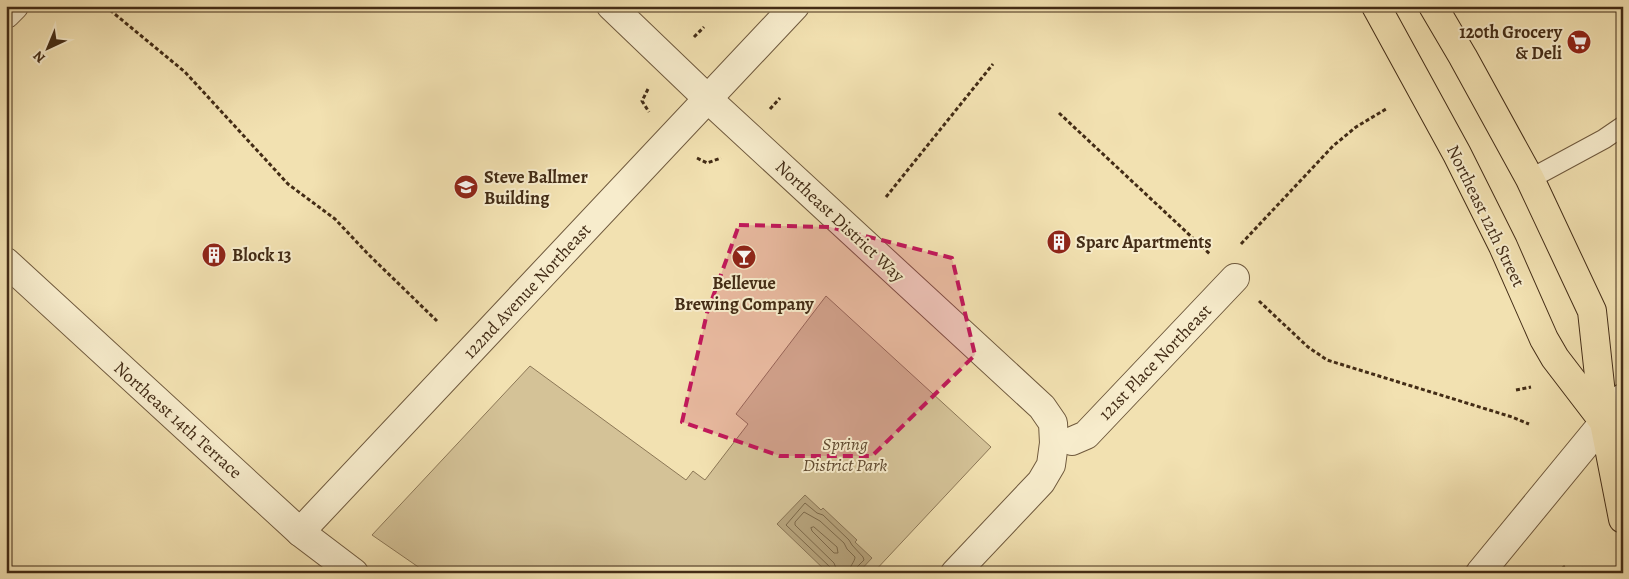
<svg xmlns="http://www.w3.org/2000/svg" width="1629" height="579" font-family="Alegreya,serif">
<rect width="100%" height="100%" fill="#f2e1b1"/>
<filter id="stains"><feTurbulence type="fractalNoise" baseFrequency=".004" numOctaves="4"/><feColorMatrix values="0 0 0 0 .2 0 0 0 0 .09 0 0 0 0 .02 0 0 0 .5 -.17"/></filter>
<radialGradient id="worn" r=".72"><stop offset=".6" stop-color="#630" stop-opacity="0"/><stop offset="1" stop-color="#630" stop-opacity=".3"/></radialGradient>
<path fill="#d4c297" stroke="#8c7756" d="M826,296L991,447L873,573H427L372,535L530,366L686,480L693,471L705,480L748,424L736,414Z"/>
<path fill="#b6a37c" stroke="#887353" d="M805,495L821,510L823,508L857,540L855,542L872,558L858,573H828L777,524Z"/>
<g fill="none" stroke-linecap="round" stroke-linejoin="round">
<g stroke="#7c6849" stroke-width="1">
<path d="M814,527L837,547L838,553H834L812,531L811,528Z"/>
<path d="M831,573L830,567L786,525L805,503L817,513L823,515L849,540L852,545L863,557L864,560L856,568L855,573"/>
<path d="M838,573L834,563L795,525V522L804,512L820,521L844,543L847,549L855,557C855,562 849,566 849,573"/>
</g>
<defs>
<path id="service" d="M1530,179L1604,139L1623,126"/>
<path id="pedestrian" d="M1072,441L1086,435L1235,278"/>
<g id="minor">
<path d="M611,6L708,99L1042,407L1053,423L1054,443L1051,465L1041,482L955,573"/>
<path d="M6,14L14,6"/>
<path d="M6,262L300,532L354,573"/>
<path d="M300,532L795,6"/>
</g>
<path id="tertiary" d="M1480,573L1604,422"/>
<path id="secondary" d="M1604,422L1623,398"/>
<g id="primary">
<path d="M1376,6L1457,154L1503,246L1544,339L1555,358L1604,422"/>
<path d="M1433,6L1463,57L1530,179L1592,311L1604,422L1623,519"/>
</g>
</defs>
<use href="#service" stroke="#6f593d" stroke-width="21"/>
<use href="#pedestrian" stroke="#6f593d" stroke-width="30"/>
<use href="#minor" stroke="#6f593d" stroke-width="30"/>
<use href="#tertiary" stroke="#6f593d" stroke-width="30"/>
<use href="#secondary" stroke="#432c16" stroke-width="30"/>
<use href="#primary" stroke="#432c16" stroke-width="30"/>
<g stroke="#432c16" stroke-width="3" stroke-dasharray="4 2.5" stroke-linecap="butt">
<path d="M105,6L185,72L288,184L335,219L368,254L437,321"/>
<path d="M694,37L704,27"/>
<path d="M648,89L642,101L649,112"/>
<path d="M770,109L780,98"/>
<path d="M1059,113L1211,255"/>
<path d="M697,158L707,163L721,158"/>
<path d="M886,197L993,64"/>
<path d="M1241,244L1333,146L1356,127L1386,109"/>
<path d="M1259,301L1308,347L1327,360L1512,417L1529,424"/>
<path d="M1516,390L1531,387"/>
<path d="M1563,566L1568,573"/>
<path d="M1576,573L1583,568"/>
</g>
<use href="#service" stroke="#f7eccc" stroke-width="19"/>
<use href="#pedestrian" stroke="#f7eccc" stroke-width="28"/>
<use href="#minor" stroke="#f7eccc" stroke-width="28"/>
<use href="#tertiary" stroke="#f7eccc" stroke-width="28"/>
<use href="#secondary" stroke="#f7eccc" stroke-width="28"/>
<use href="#primary" stroke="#f2e1b1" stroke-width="28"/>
</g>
<path fill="#c2185b" fill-opacity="0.2" stroke="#c2185b" stroke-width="4" stroke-dasharray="10 6" stroke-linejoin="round" d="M739,225L830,227L952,258L975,355L872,456H780L682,422L707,313Z"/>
<defs>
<symbol id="supermarket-disc" viewBox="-11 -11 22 22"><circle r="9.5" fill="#8f2418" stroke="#f7eccc"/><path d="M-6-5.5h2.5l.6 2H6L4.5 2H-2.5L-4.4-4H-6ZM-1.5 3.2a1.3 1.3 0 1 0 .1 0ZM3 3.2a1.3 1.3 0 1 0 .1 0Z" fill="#fff"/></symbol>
<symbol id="university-disc" viewBox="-11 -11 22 22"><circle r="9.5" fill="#8f2418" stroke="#f7eccc"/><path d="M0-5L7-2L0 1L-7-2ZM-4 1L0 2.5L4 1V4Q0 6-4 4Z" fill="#fff"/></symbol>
<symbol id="building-disc" viewBox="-11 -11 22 22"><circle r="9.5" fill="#8f2418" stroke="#f7eccc"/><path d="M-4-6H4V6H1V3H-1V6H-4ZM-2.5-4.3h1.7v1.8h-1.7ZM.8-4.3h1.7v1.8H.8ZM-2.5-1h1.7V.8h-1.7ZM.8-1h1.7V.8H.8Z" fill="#fff"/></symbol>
<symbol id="bar-disc" viewBox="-11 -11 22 22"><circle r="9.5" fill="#8f2418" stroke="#f7eccc"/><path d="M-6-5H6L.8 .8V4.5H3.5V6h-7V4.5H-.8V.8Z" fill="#fff"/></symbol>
</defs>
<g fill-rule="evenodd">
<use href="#supermarket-disc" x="1565" y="28" width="28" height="28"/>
<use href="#university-disc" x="452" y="173" width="28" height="28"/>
<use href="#building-disc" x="1045" y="228" width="28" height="28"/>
<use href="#building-disc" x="200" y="241" width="28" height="28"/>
<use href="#bar-disc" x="730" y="243" width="28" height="28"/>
</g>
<g text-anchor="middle" stroke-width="4" stroke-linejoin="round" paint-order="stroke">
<g font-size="18" font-weight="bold" fill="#432c16" stroke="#f7eccc" text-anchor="start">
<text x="1562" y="38" text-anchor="end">120th Grocery<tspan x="1562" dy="21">&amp; Deli</tspan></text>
<text x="484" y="183">Steve Ballmer<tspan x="484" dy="21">Building</tspan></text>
<text x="1076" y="248">Sparc Apartments</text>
<text x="232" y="261">Block 13</text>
<text x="744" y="289" text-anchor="middle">Bellevue<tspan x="744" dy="21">Brewing Company</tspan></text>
</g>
<g font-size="18" fill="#432c16" stroke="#f7eccc">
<text transform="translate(1486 216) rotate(64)" y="6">Northeast 12th Street</text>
<text transform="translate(840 221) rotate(43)" y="6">Northeast District Way</text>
<text transform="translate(527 291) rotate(-47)" y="6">122nd Avenue Northeast</text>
<text transform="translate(1155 362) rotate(-46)" y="6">121st Place Northeast</text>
<text transform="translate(178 420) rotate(42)" y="6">Northeast 14th Terrace</text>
</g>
<g font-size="18" font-style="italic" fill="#604a30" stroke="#f7eccc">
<text x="845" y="450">Spring<tspan x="845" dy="21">District Park</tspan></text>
</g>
</g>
<rect width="1629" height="579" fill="none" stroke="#f2e1b1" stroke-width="25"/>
<rect x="8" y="8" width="1614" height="564" fill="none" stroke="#432c16" stroke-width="2.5"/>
<rect x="12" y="12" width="1604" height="554" fill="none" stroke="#432c16"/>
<g transform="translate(48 48) rotate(224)" stroke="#f7eccc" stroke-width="4" paint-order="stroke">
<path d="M0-4L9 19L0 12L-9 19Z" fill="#432c16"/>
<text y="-8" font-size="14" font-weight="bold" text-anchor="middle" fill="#432c16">N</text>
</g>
<rect width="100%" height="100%" filter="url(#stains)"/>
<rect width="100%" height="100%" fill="url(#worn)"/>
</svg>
